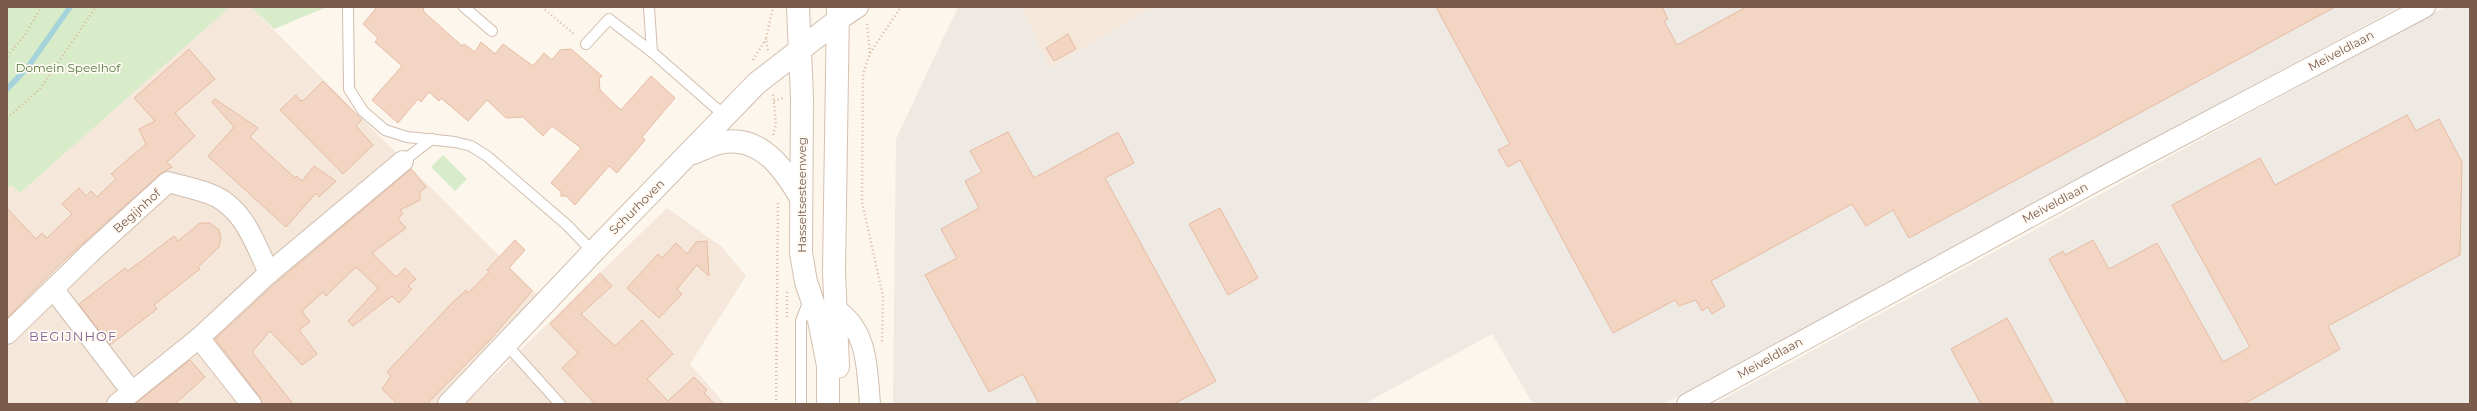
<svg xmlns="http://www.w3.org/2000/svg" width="2477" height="411" font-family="Montserrat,sans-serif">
<rect width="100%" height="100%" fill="#fdf6ec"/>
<g fill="#f5e8da">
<path d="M230,7H251L539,296L438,404H7V189L11,185L20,193Z"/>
<path d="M1021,7H1152L1050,68Z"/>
<path d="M667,208L722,247L746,276L690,364L725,404H465Z"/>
</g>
<g fill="#efe9e4">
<path d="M958,7H1021L1050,68L1152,7H2399L1664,404H1533L1492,334L1364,404H893L896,139Z"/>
<path d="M2445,7H2470V404H1714Z"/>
</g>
<g fill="#d8ecc9">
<path d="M7,7H230L20,193L11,185L7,189Z"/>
<path d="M251,7H327L274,29Z"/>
<path d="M443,155L467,179L455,191L431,167Z"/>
</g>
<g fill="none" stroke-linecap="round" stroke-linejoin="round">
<path stroke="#a5d3da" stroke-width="5.5" d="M7,89L28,67L70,7"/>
</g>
<g fill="#f3d5c3" stroke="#e6bba3">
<path d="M377,7H423L424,12L462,46L464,44L475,52L481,42L495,54L503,44L533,66L544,53L552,60L560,50L571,49L602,76L599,79L600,90L621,110L651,76L675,98L642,137L645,140L617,173L609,166L575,205L566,196H561V192L551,183L581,148L552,126L543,136L523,117L506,118L487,100L468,121L441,98L439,101L429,92L421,102L418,99L398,123L372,100L402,66L375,42L378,38L363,24Z"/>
<path d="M1436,7H1662L1668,19L1664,21L1677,45L1746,7H2335L1909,238L1893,210L1866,226L1852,204L1711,281L1725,306L1712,314L1708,307L1702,311L1696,300L1679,306L1675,300L1613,333L1520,160L1508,167L1498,150L1510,144Z"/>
<path d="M1068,34L1076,49L1054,61L1046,48Z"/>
<path d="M189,49L215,79L175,113L195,136L167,162L172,167L160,174L58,266L7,318V208L36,239L42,233L47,238L72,214L62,204L79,188L86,196L91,191L97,197L116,179L111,174L146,144L139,129L155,121L134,98Z"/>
<path d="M323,81L362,120L356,126L373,145L343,174L280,110L296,95L301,101L304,100Z"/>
<path d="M215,99L258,128L250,137L295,178L297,176L302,181L314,166L336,181L319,197L316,193L286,227L208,156L234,127L212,102Z"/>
<path d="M2407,115L2416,131L2439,119L2462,162L2460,255L2328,326L2340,349L2244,404H2128L2049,259L2063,251L2065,255L2093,240L2109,269L2157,243L2223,362L2250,347L2172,205L2260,158L2275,185Z"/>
<path d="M1008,132L1034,178L1118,132L1134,163L1105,178L1216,381L1174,404H1039L1023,374L989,392L925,275L957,258L941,229L979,208L965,181L982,172L970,151Z"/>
<path d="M411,169L426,187L420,192V200L400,210L403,213L398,219L406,228L372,253L396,277L405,268L416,279L408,286L412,289L399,303L392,296L353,326L348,321L378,288L356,267L326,296L323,292L302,311L310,322L299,330L317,354L302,365L270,331L252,352L293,404H262L260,397L215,339L277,282Z"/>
<path d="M1220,208L1258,278L1228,295L1189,224Z"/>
<path d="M200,223H210L219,230L221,237L219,247L198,267L200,269L154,305L157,309L110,345L79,304L125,268L128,271L174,236L178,241Z"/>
<path d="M515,240L525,250L509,268L532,291L490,340L427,404H397L382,389L391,376L387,372L451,304L466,290L468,293L489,272L487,270Z"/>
<path d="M707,241L709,276L697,265L677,289L682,294L659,318L627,288L658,254L662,258L676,243L687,254L696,242Z"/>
<path d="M600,273L612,286L581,314L615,346L642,320L673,354L647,379L668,401L694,377L707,390L704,393L715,404H595L562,368L578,353L550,324Z"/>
<path d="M2007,318L2054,404H1981L1951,349Z"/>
<path d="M190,360L205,377L175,404H135Z"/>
</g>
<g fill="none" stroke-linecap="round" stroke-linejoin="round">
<defs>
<g id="service">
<path d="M348,7L349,89L363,111L385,130L407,137L455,142L471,146L487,156L567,225L593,252"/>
<path d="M464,7L492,31"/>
<path d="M649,7L652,52L725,116"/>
<path d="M586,44L609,19L652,52"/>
<path d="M403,161L432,139"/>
<path d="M506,344L560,404"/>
<path d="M801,404V321L809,300"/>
</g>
<g id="minor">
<path d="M837,21L858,7"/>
<path d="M269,273L403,161"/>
<path d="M54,290L132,392"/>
<path d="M837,310C868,331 867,369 870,404"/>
<path d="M7,334L90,253L168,182C182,186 197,189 210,194C243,206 255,243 269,273L199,338L117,404"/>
<path d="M199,338L251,404"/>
<path d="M1687,404L2103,177L2425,7"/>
</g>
<g id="tertiary">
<path d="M693,153C701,150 710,145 719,143C760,133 784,169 801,198"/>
<path d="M449,404L593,252L757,83L837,21"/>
</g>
<g id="secondary">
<path d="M798,7L802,98L801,253L806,282L819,320L828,366V404"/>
<path d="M838,7L834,272L838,367"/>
</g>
</defs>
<use href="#service" stroke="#d1beb0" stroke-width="12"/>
<use href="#minor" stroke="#d1beb0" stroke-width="22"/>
<use href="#tertiary" stroke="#d1beb0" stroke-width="24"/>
<use href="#secondary" stroke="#d6c0b0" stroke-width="24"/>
<g stroke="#d9b8a5" stroke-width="2.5" stroke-dasharray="1 3" stroke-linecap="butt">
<path d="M542,7L575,35"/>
<path d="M867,24L870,53L863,74L862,202L883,296L882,344"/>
<path d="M768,50L766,39L773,7"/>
<path d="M870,53L901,7"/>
<path d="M7,56L25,35L41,7"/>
<path d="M753,60L766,39"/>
<path d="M774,101L783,98"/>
<path d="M7,118L40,89L96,7"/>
<path d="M773,135L776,124L773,94"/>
<path d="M787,317V290"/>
<path d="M776,404L778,200"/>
</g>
<use href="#service" stroke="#fff" stroke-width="10"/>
<use href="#minor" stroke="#fff" stroke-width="20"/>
<use href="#tertiary" stroke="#fff" stroke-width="22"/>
<use href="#secondary" stroke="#fff" stroke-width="22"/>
</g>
<g text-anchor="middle" stroke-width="3.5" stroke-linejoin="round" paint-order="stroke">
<g font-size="12" fill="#7a5c4d" stroke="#fffaf3">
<text transform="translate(2341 51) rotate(-28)" y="4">Meiveldlaan</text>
<text transform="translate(802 195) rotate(-90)" y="4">Hasseltsesteenweg</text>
<text transform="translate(2055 203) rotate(-28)" y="4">Meiveldlaan</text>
<text transform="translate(637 207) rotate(-45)" y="4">Schurhoven</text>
<text transform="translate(137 211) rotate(-42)" y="4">Begijnhof</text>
<text transform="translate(1770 358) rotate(-29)" y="4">Meiveldlaan</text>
</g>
<g font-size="12" fill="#537a41" stroke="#fffaf3">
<text x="68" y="72">Domein Speelhof</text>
</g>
<g font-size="13" letter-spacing="1" fill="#846695" stroke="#fffaf3">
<text x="73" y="341">BEGIJNHOF</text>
</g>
</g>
<rect width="2477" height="411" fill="none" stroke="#7a5c4d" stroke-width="16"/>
</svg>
